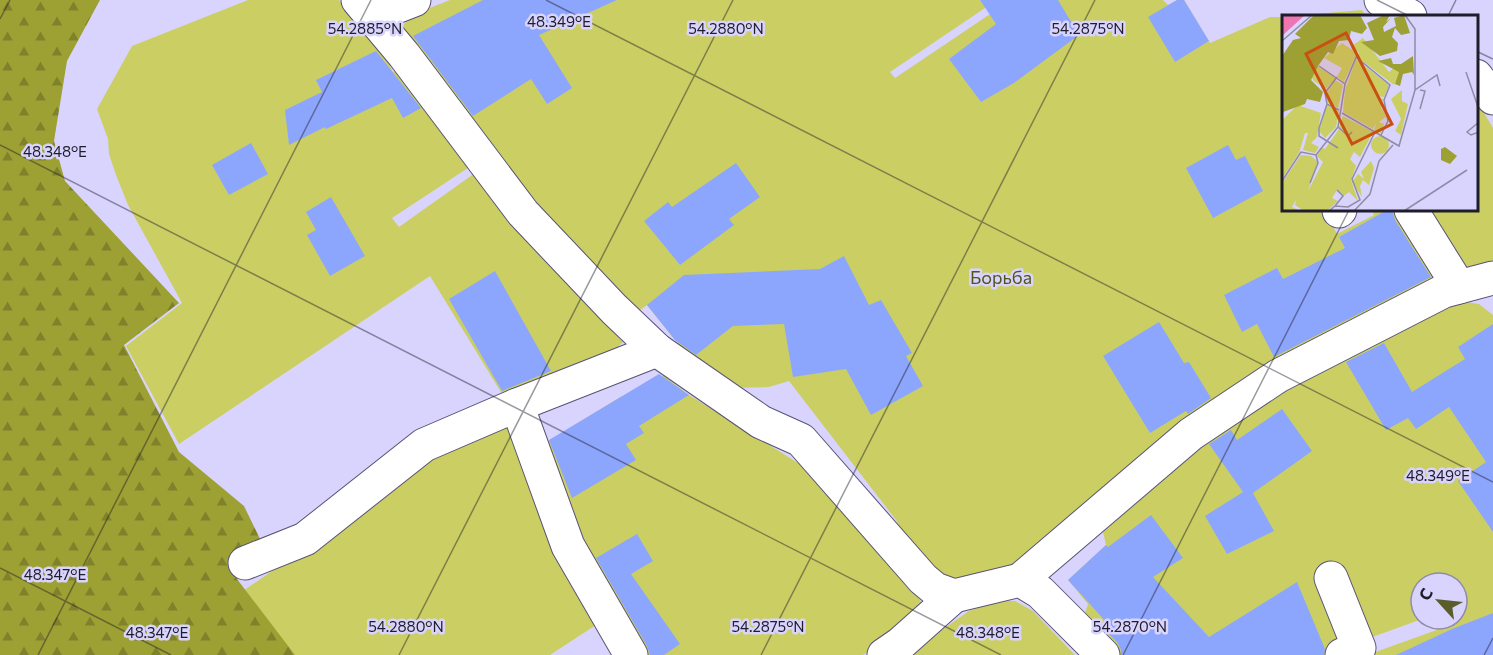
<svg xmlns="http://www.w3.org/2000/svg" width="1493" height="655" font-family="Commissioner,sans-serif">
<defs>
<pattern id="forest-firs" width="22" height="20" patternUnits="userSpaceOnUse" patternTransform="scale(1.5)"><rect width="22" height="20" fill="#9da033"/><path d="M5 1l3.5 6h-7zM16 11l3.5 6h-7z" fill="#7f822b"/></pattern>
</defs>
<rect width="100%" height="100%" fill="#d9d4fd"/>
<g fill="#cbcf63">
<path d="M248,0H339L381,48L393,72L402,68L471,166L392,218L399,227L475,173L590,309L623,342L608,356L507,402L430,276L179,444L126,346L182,303L128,205L116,175L109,154L108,139L97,109L132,46Z"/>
<path d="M450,0H997L890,72L895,78L1011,0H1163L1168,5L1177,0H1184L1210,43L1270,17H1283V210H1325L1337,234L1374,215L1372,210H1401L1442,281L1019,563L960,583L916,558L896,520L789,381L769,387L732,388L690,359L647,305L635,314L587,269L415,51L402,26L414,14Z"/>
<path d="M1362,10L1366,16H1291Z"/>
<path d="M1477,101L1493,128V260L1469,273L1430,210H1476Z"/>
<path d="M1466,302L1479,304L1493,315V655H1367L1445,627L1443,619H1457V583H1421L1422,619L1323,655H1113L1082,622L1088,604L1068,580L1106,545L1103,532L1208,441L1279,389L1444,303Z"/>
<path d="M663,375L689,395L822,478L916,593L922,604L879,646L863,655H642L576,546L540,446L622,396L625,400Z"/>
<path d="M515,421L599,623L550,655H277L237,595L297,554L414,467Z"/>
<path d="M998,601H1015L1033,611L1075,655H906L969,611Z"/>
</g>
<path fill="url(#forest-firs)" d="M0,0H100L67,61L54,141L65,181L179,303L124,345L179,452L244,506L261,541L249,568L237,579L295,655H0Z"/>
<g fill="#8da6fd">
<path d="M483,0H617L539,35L572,88L547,104L531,79L473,116L413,36Z"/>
<path d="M980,0H1058L1079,35L1014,83L981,102L949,59L996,24Z"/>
<path d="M1177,0H1184L1209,41L1175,62L1148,17Z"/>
<path d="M376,51L421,108L403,118L392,98L326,129L325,127L289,145L285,110L322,92L316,80Z"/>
<path d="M251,143L268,174L229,195L212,165Z"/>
<path d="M1228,145L1236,160L1245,156L1263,191L1213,218L1186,168Z"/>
<path d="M736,163L760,197L729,219L734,225L680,265L644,221L668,202L672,207Z"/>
<path d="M331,197L365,256L330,276L307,235L316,230L306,212Z"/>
<path d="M1387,210H1392L1395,220L1431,277L1274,357L1257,324L1242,332L1224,295L1277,268L1283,279L1345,248L1339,237Z"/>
<path d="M844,256L869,305L881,300L912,353L906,356L923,386L871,415L846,369L793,377L784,324L733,326L696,355L675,340L647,305L684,275L820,269Z"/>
<path d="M495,271L551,371L502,391L449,299Z"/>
<path d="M1159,322L1184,363L1189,362L1211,398L1188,414L1186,411L1150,433L1103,356Z"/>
<path d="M1493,324V532L1458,481L1486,462L1449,407L1416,429L1408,418L1386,430L1346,362L1384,343L1412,392L1465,359L1458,347Z"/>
<path d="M659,374L689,395L639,426L644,433L626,444L636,460L572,498L549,440Z"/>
<path d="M1282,409L1312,451L1253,493L1274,531L1227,554L1205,516L1243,492L1209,444L1231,430L1237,440Z"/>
<path d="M1151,515L1183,558L1153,577L1209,637L1297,582L1325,649L1324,655H1121V650L1117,642L1102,627L1107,623L1068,580L1106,545L1108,547Z"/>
<path d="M637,534L653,561L631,574L680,644L664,655H650L647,646L596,558Z"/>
<path d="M1493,613V655H1396L1452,629Z"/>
</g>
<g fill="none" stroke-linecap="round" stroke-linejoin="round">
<defs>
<g id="minor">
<path d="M358,0L404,55L523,213L614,309L657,350L761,422L801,440L923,579L935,589L954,596L1020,580L1040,592L1103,655"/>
<path d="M1381,0L1410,16"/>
<path d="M373,16L414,0"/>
<path d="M1476,76L1493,98"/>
<path d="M1411,210L1459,287"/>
<path d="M1339,211L1340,210"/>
<path d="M517,405L568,546L631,655"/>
<path d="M245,563L305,539L424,445L517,405L657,350"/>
<path d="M1331,578L1359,648L1342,655"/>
<path d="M1020,580L1191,434L1278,376L1444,291L1493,278"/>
<path d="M884,655L900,644L954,596"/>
</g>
</defs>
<use href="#minor" stroke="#585375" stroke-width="35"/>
<use href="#minor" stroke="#fff" stroke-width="33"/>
</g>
<path fill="none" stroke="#1f1d2b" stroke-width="1.5" stroke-opacity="0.45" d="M546,0L1493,482M1377,0L1409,16M1448,16L1456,0M0,19L10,0M1476,51L1493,59M0,145L1001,655M0,568L171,655M38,655L371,0M399,655L733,0M761,655L1095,0M1123,655L1349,210M1484,655L1493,638"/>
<g text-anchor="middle" stroke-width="5" stroke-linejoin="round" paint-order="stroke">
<g font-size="18" fill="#51531b" stroke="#d9d4fd">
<text x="1001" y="284">Борьба</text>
</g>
</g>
<g transform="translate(1282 15)">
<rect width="196" height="196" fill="#d9d4fd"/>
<path d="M81,23L107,57L113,52L119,59L112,70L75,42L77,38L70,31ZM60,28L75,38L62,67L55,62L60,53L42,43ZM74,44L107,70L102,82L95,81L101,84L99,93L105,101L97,107L102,109L99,118L92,116L94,108L91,114L61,97L63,75ZM35,51L54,63L44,74L32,66L29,61ZM53,65L61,70L56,93L46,88L43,81ZM16,90L39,98L35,122L29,128L37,132L33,138L21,135L26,118H23L17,138L0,164V105ZM45,90L57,96L54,112L43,123L37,116ZM61,101L91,117L78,142L72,137L68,144L74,151L69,165L76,186L67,177L62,181L55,175L50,183L56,186L45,196H22L13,190L14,185L10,192L18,196H0V168L19,140L29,141L36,147L26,176L41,147L35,141L40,132L43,134L57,114L71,125L57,112ZM89 130a9 9 0 1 1 18 0a9 9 0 1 1-18 0ZM89,146L92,153L87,170L81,165L78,171L80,182L70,167L76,159L82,164L79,157Z" fill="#cbcf63"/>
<path d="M32,0H78L85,13L80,19L69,16L67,25L57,26L51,39L46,37L36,51L29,65L41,77L38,87L25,84L23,89L1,97L0,41L11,25L19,23L13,19ZM102,0H108L104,7L109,3L101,12L102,17L114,11L112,3L122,0L128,18L119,20L113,13L110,22L116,28L115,36L98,41L79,27L92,25L85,8ZM131,41L132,60L130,57L121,59L118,71L113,69L117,57L96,46L109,43L111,49H119ZM163,132L175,141L168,149L159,145V134Z" fill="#9da033"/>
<path d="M120,75V86L126,89L119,120L113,116L119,104L109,84Z" fill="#cbcf63"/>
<path d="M0,0H23L0,21Z" fill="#ed75b1"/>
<path fill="none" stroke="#8f8ba9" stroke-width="1.5" d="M123,0L133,14V75M0,26L30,0M74,42L108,70L102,85L106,106L99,120M37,51L63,69M184,57L197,95M45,89L43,78L55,62M138,94L143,76L138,75M60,98L117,131L133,75L155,60L158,71M197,107L185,117L189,120L197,117M56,112L66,121L70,117M56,133L37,121V113L45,89L57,95M0,166L19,137L34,140L56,112L63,69L75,40L70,32M28,168L36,148L34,140M53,191L61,181L55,175M47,196L53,191L66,192L78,185L70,164L93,117M72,196L88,179L97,146L111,130M122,196L185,155"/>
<path fill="#ca5011" fill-opacity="0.15" stroke="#ca5011" stroke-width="3" d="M64,18L110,109L70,129L24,39Z"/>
<rect width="196" height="196" fill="none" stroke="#1f1d2b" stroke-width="3"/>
</g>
<g font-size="15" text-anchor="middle" fill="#1f1d2b" stroke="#d9d4fd" stroke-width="5" stroke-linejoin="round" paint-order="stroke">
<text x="559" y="27">48.349°E</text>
<text x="365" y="34">54.2885°N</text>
<text x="726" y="34">54.2880°N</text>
<text x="1088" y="34">54.2875°N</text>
<text x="55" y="157">48.348°E</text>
<text x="1438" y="481">48.349°E</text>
<text x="55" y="580">48.347°E</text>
<text x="406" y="632">54.2880°N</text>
<text x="768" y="632">54.2875°N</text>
<text x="1130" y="632">54.2870°N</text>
<text x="157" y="638">48.347°E</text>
<text x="988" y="638">48.348°E</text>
</g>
<g transform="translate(1439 601) rotate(297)"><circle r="28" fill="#d9d4fd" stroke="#8f8ba9" stroke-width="1.5"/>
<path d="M0-4.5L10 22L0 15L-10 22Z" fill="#5a5c29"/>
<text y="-9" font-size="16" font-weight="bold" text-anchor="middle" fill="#1f1d2b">С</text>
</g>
</svg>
